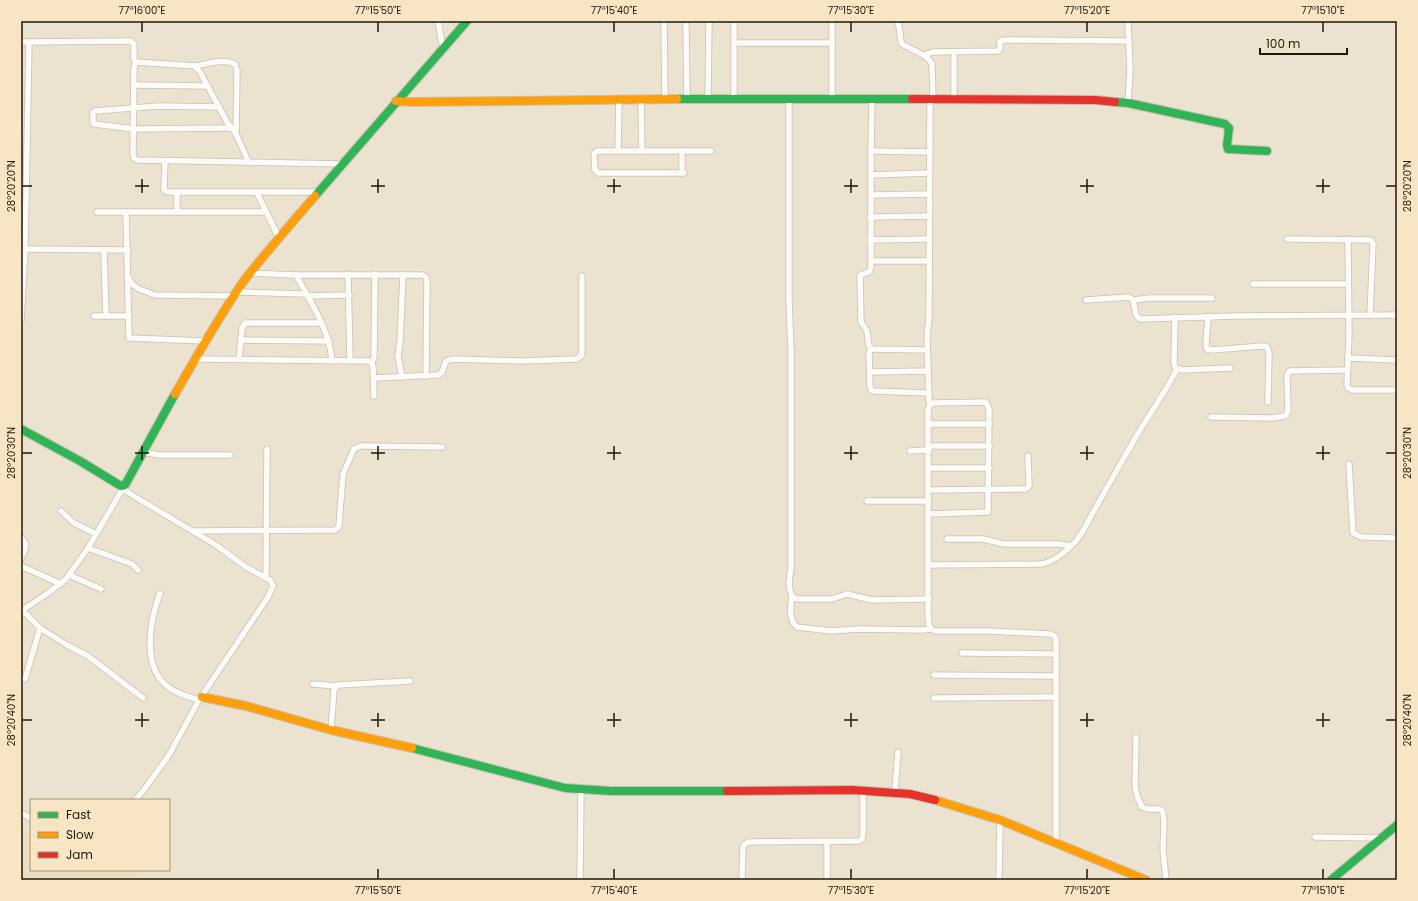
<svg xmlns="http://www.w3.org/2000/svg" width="1418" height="901" font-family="Poppins,sans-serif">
<rect width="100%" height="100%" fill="#ebe2cf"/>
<path fill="#eedfc0" d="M21,832H31V870H140L141,880H21Z"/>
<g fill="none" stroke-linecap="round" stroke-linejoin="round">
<defs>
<g id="street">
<path d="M438,21L443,49"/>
<path d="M664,21L665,100"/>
<path d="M734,21V100"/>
<path d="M832,21V99"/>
<path d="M897,21C901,28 899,37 902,44C912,50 927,54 932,64L933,100"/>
<path d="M1128,21L1130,70L1128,103"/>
<path d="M686,25L687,100"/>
<path d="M21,42L130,41L134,44V60L136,62L195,66L200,72L227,122L236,134L249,163"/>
<path d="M734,43H832"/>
<path d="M954,52V99"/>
<path d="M924,55L933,52L998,51L1000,49V41L1003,40L1129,41"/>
<path d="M136,62L134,68L133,155L134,158L137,160L342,164"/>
<path d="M195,66C207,64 224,58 235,64L237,70L236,134"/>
<path d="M134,85L208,86"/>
<path d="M641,99L642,151"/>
<path d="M872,99L871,151V267L869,272L860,275L861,322L867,331L869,346L872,349L927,350"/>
<path d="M708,100L709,21"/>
<path d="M789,100V301L791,350V569C789,579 787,590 794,598L798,599H832L847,594L872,600L929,599"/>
<path d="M930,100L929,319L927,335L929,400L930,405"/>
<path d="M219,107L158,106L95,111L93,112V123L94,124L134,129L232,128"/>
<path d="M618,150L619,99"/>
<path d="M871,151L930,152"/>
<path d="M165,162L164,188V190L167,192H319"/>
<path d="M682,173V151"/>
<path d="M684,173H598L595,170L594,154L597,151H711"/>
<path d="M871,175L929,173"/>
<path d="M257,193L279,238"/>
<path d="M871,195L929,194"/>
<path d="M97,212H266"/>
<path d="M126,212L129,338L205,341"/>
<path d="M177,212V193"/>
<path d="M870,217L929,216"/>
<path d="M1287,239L1371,240L1373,244L1370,315"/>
<path d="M1348,239L1349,334L1347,385L1348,388L1353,390H1397"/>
<path d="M870,240L929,239"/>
<path d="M21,249L128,250"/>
<path d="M104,250L106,316"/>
<path d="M871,261H929"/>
<path d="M251,273L296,275H423L426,277L427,282L426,376"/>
<path d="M348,274L350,360"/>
<path d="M296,275C310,301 330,330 332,361"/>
<path d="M129,279L133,285L139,289L155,295L234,296"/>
<path d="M1253,284H1348"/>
<path d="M236,292L306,294"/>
<path d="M307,296L349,295"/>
<path d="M1086,300L1129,297L1133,300L1136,315L1140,319L1236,316L1397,315"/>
<path d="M1133,300L1150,298H1212"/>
<path d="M94,316H129"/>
<path d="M1208,316L1206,344L1207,349L1212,350L1263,346L1267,347L1269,352L1268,402"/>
<path d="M1175,317L1174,362L1175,367L1182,370L1230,368"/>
<path d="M21,320L25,249L29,42"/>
<path d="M241,340L329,341"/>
<path d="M871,348L869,354L870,387L872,391L928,393"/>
<path d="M1348,358L1397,360"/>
<path d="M195,359L369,361L372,363L373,367L374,396"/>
<path d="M239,359L242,328L245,323H321"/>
<path d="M372,363L374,357L375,274"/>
<path d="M870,372L928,371"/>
<path d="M402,377L398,356L400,342L403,275"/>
<path d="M374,378L438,375L442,372L446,361L452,359L523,361L577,359L581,356L582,352V276"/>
<path d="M1211,417L1272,418L1285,416L1288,411L1287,376L1289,371L1347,370"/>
<path d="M929,424H989"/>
<path d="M929,446H989"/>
<path d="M910,451L929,450"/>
<path d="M143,452L159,455H230"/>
<path d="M1349,464L1353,533L1359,536L1363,537L1397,538"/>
<path d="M929,468H989"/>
<path d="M124,486L127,492L216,545L246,567L270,580L273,586L268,597L199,700L169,755L143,791L135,800"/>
<path d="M929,490L1026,489L1029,486L1028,456"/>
<path d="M867,501H929"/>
<path d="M61,511L74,523L96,534"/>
<path d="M929,514L988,512L989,409L986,402L934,403L930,405L928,409V613L929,625L931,629L935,631H990L1050,634L1055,636L1056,640V844"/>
<path d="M193,531L335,530L338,528L339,525L343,474L354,449L361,446H367L442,447"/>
<path d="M21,537C28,545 26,549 21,558"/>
<path d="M947,539H983L1004,544H1059L1071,546"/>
<path d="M88,548L132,564L138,570"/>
<path d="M929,565L1041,564C1054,562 1068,550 1076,541C1083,533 1087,523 1092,514C1106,490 1119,466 1133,442C1147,417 1164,395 1177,369"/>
<path d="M21,566L61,584"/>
<path d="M69,575L101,589"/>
<path d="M266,578L267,449"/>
<path d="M160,593C150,620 141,666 168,687C177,694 189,697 199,700"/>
<path d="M792,597C790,606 789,621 797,627L832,631L858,629L922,630L931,629"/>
<path d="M21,609L40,628L67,645L88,656L143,698"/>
<path d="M21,611L48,593L66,579L88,548L122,490V486"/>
<path d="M962,653L1056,654"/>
<path d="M934,675L1056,676"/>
<path d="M25,679L40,628"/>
<path d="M313,684L336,686"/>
<path d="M934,698L1056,697"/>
<path d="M331,730L334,690L338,685L410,681"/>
<path d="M1136,737L1135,787L1137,796L1142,807L1148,809H1160L1163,812L1164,823L1163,849L1166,880"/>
<path d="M895,792L898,752"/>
<path d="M21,813L31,818"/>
<path d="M1315,837L1380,838"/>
<path d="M580,880L581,790"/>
<path d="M742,880L743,848L744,845L748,842L859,841L862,839L863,832V791"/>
<path d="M827,880V842"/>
<path d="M999,880L1000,820"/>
</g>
<g id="fast">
<path d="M677,99H912"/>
<path d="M1115,102L1128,103L1225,124L1229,128L1227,145L1228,149L1267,151"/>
<path d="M315,196L467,21"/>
<path d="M21,429L80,461L121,486L125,485L175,394"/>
<path d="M412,748L565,788L611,791H727"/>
<path d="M1331,880L1397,825"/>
</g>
<g id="slow">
<path d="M396,101L410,102L677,99"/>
<path d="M175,394C197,356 218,318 243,282C266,252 291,224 315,196"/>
<path d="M202,697L246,706L331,730L412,748"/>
<path d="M935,800L1000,820L1146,880"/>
</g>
<g id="jam">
<path d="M912,99L1095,100L1115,102"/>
<path d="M727,791L852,790L910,794L935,800"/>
</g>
</defs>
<use href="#street" stroke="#c8c0b2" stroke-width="7"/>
<use href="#fast" stroke="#c8c0b2" stroke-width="10"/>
<use href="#slow" stroke="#c8c0b2" stroke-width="10"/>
<use href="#jam" stroke="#c8c0b2" stroke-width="10"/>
<use href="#street" stroke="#fcfbf8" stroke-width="5.5"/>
<use href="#fast" stroke="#30b455" stroke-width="8"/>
<use href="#slow" stroke="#ff9f0a" stroke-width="8"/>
<use href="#jam" stroke="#e5322d" stroke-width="8"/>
</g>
<path fill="none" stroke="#1f180c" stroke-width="1.5" d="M142,22V32M378,22V32M614,22V32M851,22V32M1087,22V32M1323,22V32M142,179V193M378,179V193M614,179V193M851,179V193M1087,179V193M1323,179V193M22,186H32M135,186H149M371,186H385M607,186H621M844,186H858M1080,186H1094M1316,186H1330M1386,186H1396M142,446V460M378,446V460M614,446V460M851,446V460M1087,446V460M1323,446V460M22,453H32M135,453H149M371,453H385M607,453H621M844,453H858M1080,453H1094M1316,453H1330M1386,453H1396M142,713V727M378,713V727M614,713V727M851,713V727M1087,713V727M1323,713V727M22,720H32M135,720H149M371,720H385M607,720H621M844,720H858M1080,720H1094M1316,720H1330M1386,720H1396M378,869V879M614,869V879M851,869V879M1087,869V879M1323,869V879"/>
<rect width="1418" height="901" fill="none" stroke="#f7e5c3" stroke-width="44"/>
<rect x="30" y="799" width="140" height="72" fill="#f7e5c3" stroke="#a1937a"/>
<rect x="38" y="812" width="20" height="6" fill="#30b455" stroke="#a1937a"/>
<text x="66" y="819" font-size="12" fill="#1f180c">Fast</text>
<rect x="38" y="832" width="20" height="6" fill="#ff9f0a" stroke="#a1937a"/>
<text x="66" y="839" font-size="12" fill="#1f180c">Slow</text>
<rect x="38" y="852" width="20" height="6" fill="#e5322d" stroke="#a1937a"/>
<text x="66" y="859" font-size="12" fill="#1f180c">Jam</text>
<path d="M1260 48v6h87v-6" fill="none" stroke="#1f180c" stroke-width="2"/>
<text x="1266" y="48" font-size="12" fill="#1f180c" stroke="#f7e5c3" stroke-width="3" paint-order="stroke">100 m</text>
<rect x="22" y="22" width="1374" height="857" fill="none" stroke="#1f180c" stroke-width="1.5"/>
<g font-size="10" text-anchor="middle" fill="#1f180c">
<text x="142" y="14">77°16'00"E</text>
<text x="378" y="14">77°15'50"E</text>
<text x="614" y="14">77°15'40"E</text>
<text x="851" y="14">77°15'30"E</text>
<text x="1087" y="14">77°15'20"E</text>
<text x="1323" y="14">77°15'10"E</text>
<text transform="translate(1407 186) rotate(-90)" y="4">28°20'20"N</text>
<text transform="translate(11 186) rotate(-90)" y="4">28°20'20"N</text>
<text transform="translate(1407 453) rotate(-90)" y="4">28°20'30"N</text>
<text transform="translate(11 453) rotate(-90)" y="4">28°20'30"N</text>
<text transform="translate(1407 720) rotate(-90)" y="4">28°20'40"N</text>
<text transform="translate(11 720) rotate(-90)" y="4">28°20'40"N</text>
<text x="378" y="894">77°15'50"E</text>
<text x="614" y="894">77°15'40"E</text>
<text x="851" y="894">77°15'30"E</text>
<text x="1087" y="894">77°15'20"E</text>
<text x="1323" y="894">77°15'10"E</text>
</g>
</svg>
